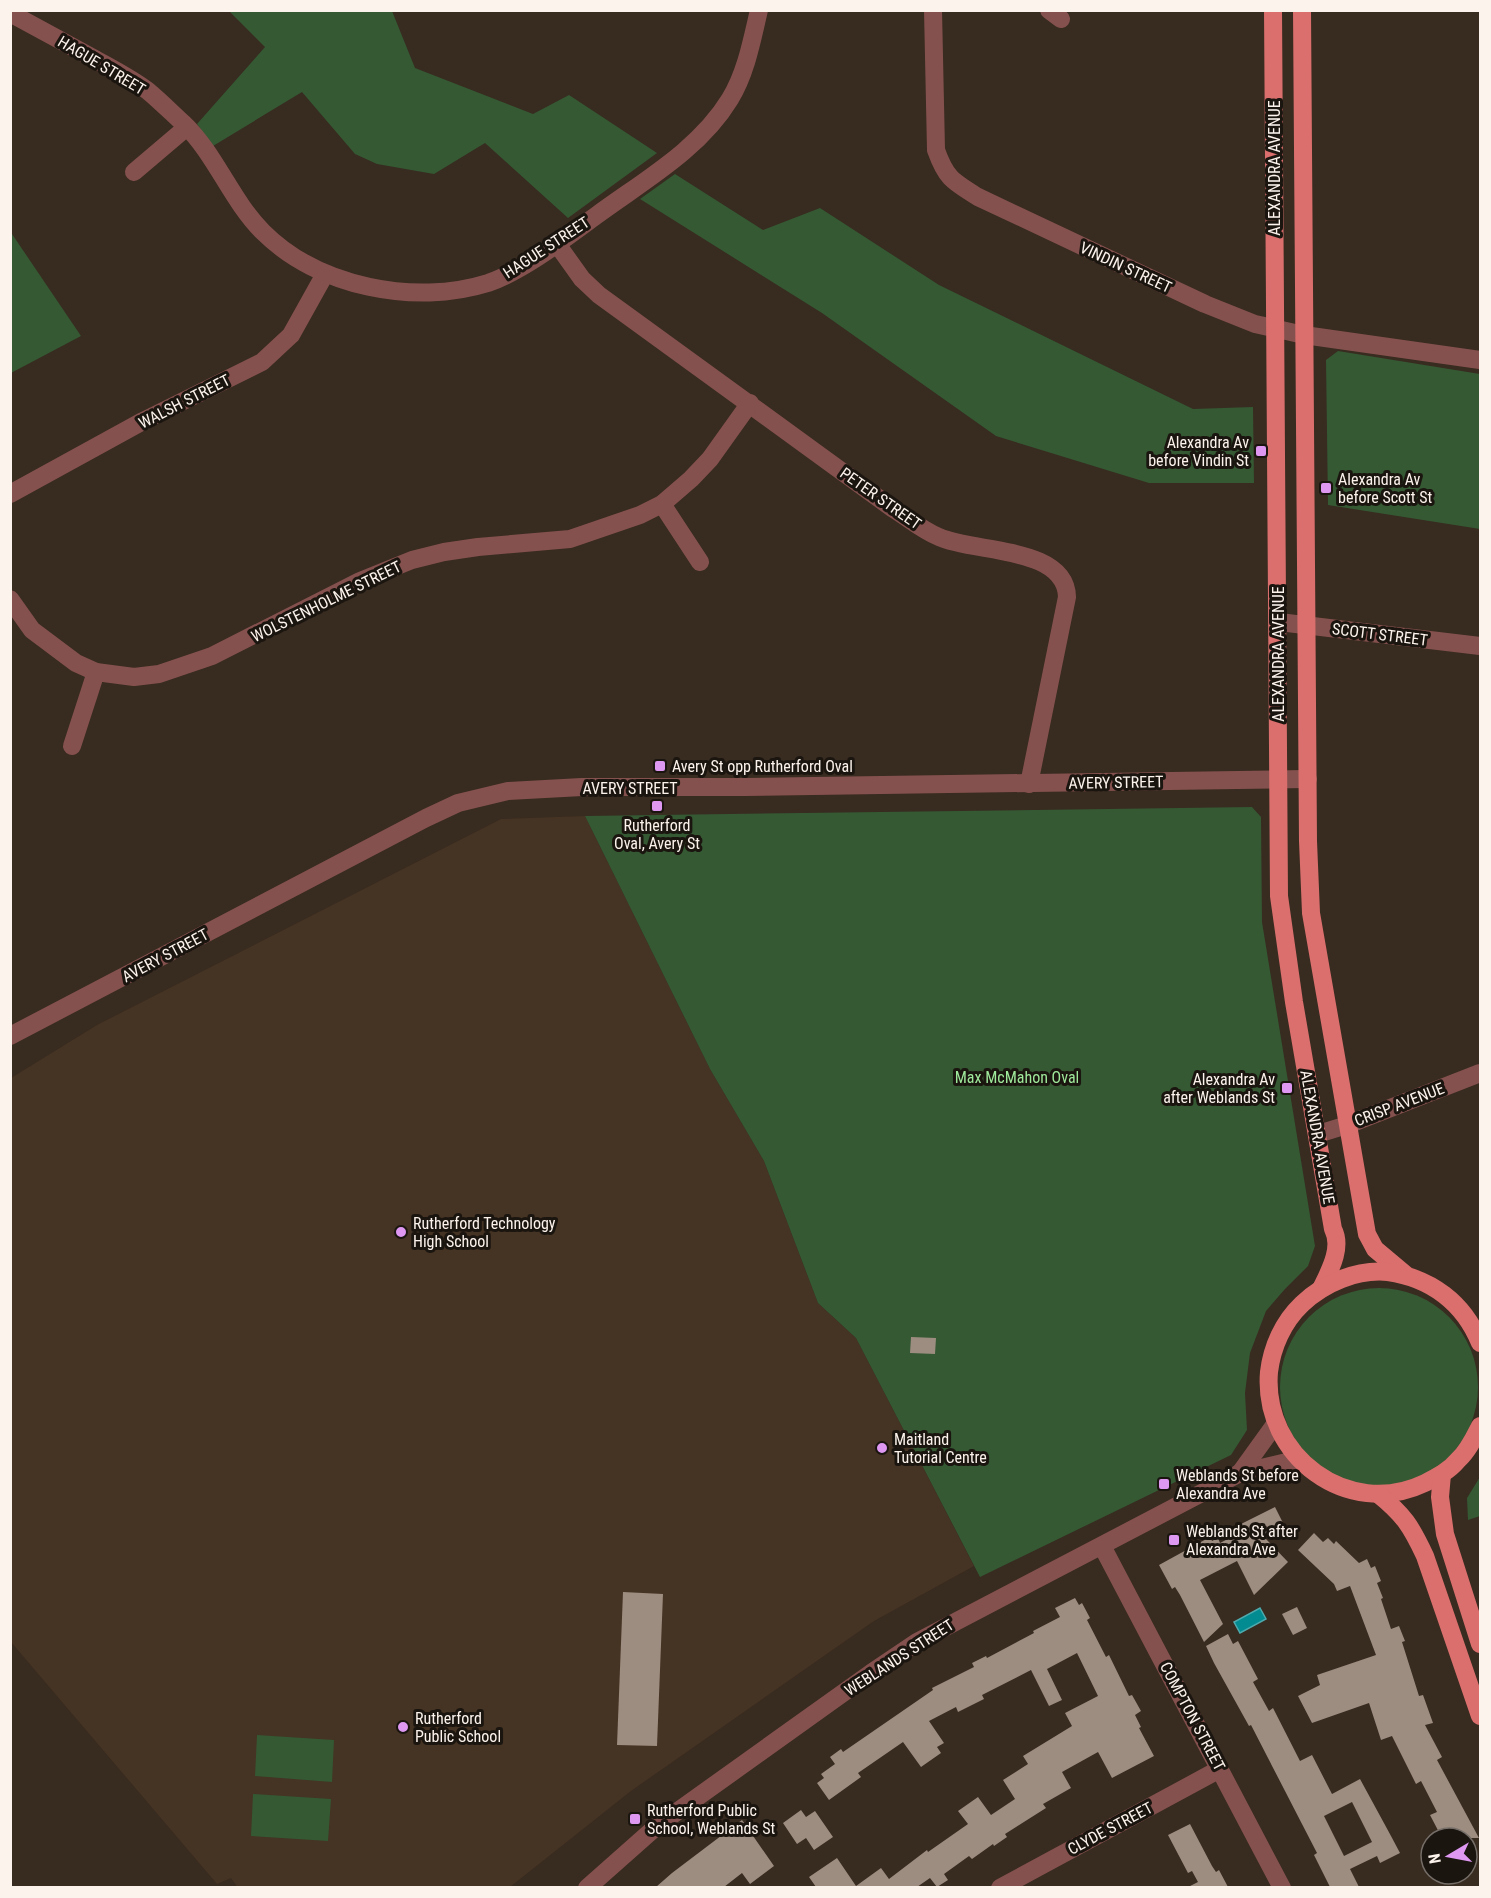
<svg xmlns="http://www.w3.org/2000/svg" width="1491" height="1898" font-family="'Roboto Condensed',sans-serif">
<rect width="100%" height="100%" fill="#382b20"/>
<path fill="#453323" d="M585,816L710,1069L764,1161L818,1303L856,1338L974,1566L874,1621L631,1791L510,1887L238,1888L231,1878L217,1884L11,1642V1078L97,1025L501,819Z"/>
<g fill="#345933">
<path d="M229,11H392L415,68L533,114L569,95L657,153L568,218L485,143L434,174L377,164L355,154L302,92L213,146L197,124L265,47Z"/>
<path d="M675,174L763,230L820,208L939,285L1193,409L1253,407L1254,483H1149L996,436L822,313L640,199Z"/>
<path d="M12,234L81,336L11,373L10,235Z"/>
<path d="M1338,351L1480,374V529L1328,505L1326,360Z"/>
<path d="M1252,807L1261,817L1262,922L1315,1246L1308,1266L1285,1289L1266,1311L1250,1353L1245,1393L1247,1430L1231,1455L980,1577L856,1338L818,1303L764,1161L710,1069L585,816Z"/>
<circle cx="1379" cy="1387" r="99"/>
<path d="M1480,1477V1516L1468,1520L1467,1498Z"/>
<path d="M257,1735L334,1740L332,1782L255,1776Z"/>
<path d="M253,1794L331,1799L328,1841L251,1836Z"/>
</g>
<path fill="#038b92" stroke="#4eaaad" stroke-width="1.5" d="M1260,1608L1266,1619L1240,1633L1234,1622Z"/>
<g fill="#9d8d80" fill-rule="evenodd">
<path d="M911,1337L936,1338L935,1354L910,1353Z"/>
<path d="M1275,1507L1285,1527L1265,1538L1288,1562L1254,1595L1237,1561L1200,1580L1223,1624L1204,1642L1180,1595L1175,1587L1172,1589L1159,1565L1210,1537L1212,1541L1218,1538L1220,1543L1245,1530L1241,1524Z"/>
<path d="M1314,1533L1323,1542L1328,1538L1334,1544L1336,1541L1359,1563L1367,1559L1371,1568L1375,1566L1381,1581L1377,1583L1383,1598L1381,1599L1391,1629L1399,1626L1405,1641L1402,1642L1419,1696L1423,1695L1433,1723L1425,1725L1442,1757L1437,1760L1479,1838H1442L1430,1815L1437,1812L1421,1781L1416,1784L1392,1736L1381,1740L1369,1703L1312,1723L1298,1696L1320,1685L1317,1675L1376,1655L1350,1586L1337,1591L1334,1584L1298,1550Z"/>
<path d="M623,1592L663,1594L657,1746L617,1745Z"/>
<path d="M1075,1598L1079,1605L1082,1603L1090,1618L1087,1620L1106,1657L1109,1655L1129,1696L1132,1695L1141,1711L1135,1715L1141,1727L1139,1728L1154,1756L1112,1778L1098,1752L1062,1772L1071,1788L1043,1804L1046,1808L1005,1834L1007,1837L994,1846L993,1844L972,1859L969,1856L944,1874L948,1880L937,1887L930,1878L917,1887H816L809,1877L837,1858L856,1886L881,1868L889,1879L927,1850L928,1852L968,1824L958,1811L978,1797L991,1815L1015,1799L1003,1780L1028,1764L1023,1756L1072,1726L1065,1713L1098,1696L1077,1653L1047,1669L1062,1700L1049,1706L1031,1670L982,1695L984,1699L958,1712L956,1707L929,1721L944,1743L937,1747L941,1753L921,1767L903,1742L858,1773L861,1777L829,1800L817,1783L824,1778L821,1774L835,1764L830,1757L841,1749L843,1752L933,1690L932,1688L974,1667L972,1663L986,1656L987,1658L1034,1633L1033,1631L1060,1617L1055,1608Z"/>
<path d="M1297,1607L1307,1628L1293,1635L1282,1614Z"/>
<path d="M1228,1634L1233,1644L1238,1641L1258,1679L1253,1682L1269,1711L1273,1708L1300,1761L1312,1755L1332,1794L1360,1779L1391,1836L1400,1853L1380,1863L1377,1856L1350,1869L1359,1887H1330L1314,1855L1317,1853L1302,1824L1251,1725L1249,1726L1214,1663L1206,1646ZM1352,1802L1372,1842L1344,1856L1324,1816Z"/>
<path d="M801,1810L806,1817L815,1811L833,1837L814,1850L806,1838L797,1844L783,1823Z"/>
<path d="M742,1820L774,1866L750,1884L742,1873L724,1887H656L672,1873Z"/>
<path d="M1190,1824L1212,1866L1216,1872L1219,1870L1228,1887H1188L1198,1882L1192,1871L1188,1873L1168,1835Z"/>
</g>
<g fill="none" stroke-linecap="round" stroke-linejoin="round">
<g stroke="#85514e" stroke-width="18">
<path d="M933,10L936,150C946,178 952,181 978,197L1205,304L1255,324L1304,335L1480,360"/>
<path d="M1049,10L1061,19"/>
<path d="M10,13C38,28 65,43 93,58C111,68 131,78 148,91C160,101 172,113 184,124C216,155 231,200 263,232C318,287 415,306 488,283C523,271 567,237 597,215C643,181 699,150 730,99C746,73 752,40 759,10"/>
<path d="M134,172L187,127"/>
<path d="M557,244L582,279L599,295L892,508C907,517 922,530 939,537C974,553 1066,546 1067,597L1029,784"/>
<path d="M10,494L143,421L262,362L291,335L325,274"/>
<path d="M662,504L700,562"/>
<path d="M10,599L32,630L76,663L96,672L134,677L159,674L212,656L360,581L412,560L444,552L478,547L570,539L640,515L662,504L691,479L710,459L750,403"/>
<path d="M1279,622L1480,646"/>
<path d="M72,746L96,672"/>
<path d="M10,1036L426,818L458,803L508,791L582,787H744L1308,779"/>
<path d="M1318,1134L1347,1125L1480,1073"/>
<path d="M1240,1473L1276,1423"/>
<path d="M1102,1546L1282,1888"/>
<path d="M587,1888L657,1826L871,1673L917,1642L1240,1473L1299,1459"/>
<path d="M1000,1888L1220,1769"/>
</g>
<g stroke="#da6f6d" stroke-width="18">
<path d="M1273,10L1279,896L1294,1002L1333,1229C1343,1248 1329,1272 1321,1289"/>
<path d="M1302,10L1308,841L1311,913L1367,1234L1375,1249L1406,1275"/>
<path d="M1480,1343C1464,1303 1431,1278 1388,1272C1357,1269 1324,1283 1302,1304C1283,1322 1272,1347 1269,1372C1262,1456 1348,1520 1425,1483C1437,1477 1449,1471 1458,1460C1468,1451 1474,1438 1480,1426"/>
<path d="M1442,1474L1440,1497L1445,1534L1480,1644"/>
<path d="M1378,1494C1404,1515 1411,1526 1425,1556L1480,1716"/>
</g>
</g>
<g fill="#de98f2" stroke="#1b1510" stroke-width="2">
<rect x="1255" y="445" width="12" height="12" rx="3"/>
<rect x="1320" y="482" width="12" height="12" rx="3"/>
<rect x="654" y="760" width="12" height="12" rx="3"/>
<rect x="651" y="800" width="12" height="12" rx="3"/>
<rect x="1281" y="1082" width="12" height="12" rx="3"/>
<circle cx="401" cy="1232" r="6"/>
<circle cx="882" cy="1448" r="6"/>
<rect x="1158" y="1478" width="12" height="12" rx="3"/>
<rect x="1168" y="1534" width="12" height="12" rx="3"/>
<circle cx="403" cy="1727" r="6"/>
<rect x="629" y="1813" width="12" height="12" rx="3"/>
</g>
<g text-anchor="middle" stroke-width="6" stroke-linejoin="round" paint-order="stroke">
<g font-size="16" fill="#fcf3ec" stroke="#1b1510">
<text transform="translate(102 65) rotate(31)" y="6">HAGUE STREET</text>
<text transform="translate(1274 168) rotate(-90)" y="6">ALEXANDRA AVENUE</text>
<text transform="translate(546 247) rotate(-33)" y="6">HAGUE STREET</text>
<text transform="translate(1126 267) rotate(25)" y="6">VINDIN STREET</text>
<text transform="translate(184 401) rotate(-27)" y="6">WALSH STREET</text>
<text transform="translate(881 498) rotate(35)" y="6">PETER STREET</text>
<text transform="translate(326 601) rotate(-26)" y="6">WOLSTENHOLME STREET</text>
<text transform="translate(1380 634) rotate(7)" y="6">SCOTT STREET</text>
<text transform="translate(1278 654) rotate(-90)" y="6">ALEXANDRA AVENUE</text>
<text transform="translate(1116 782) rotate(-1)" y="6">AVERY STREET</text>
<text x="630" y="794">AVERY STREET</text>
<text transform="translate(165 955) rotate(-28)" y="6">AVERY STREET</text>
<text transform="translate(1399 1104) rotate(-21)" y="6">CRISP AVENUE</text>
<text transform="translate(1318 1137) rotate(80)" y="6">ALEXANDRA AVENUE</text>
<text transform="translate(899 1657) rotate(-33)" y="6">WEBLANDS STREET</text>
<text transform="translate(1193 1716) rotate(62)" y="6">COMPTON STREET</text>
<text transform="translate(1110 1828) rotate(-28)" y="6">CLYDE STREET</text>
</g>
<g font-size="16" fill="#fcf3ec" stroke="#1b1510" text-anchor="start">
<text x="1249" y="448" text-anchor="end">Alexandra Av<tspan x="1249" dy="18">before Vindin St</tspan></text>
<text x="1338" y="485">Alexandra Av<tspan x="1338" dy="18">before Scott St</tspan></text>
<text x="672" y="772">Avery St opp Rutherford Oval</text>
<text x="657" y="831" text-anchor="middle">Rutherford<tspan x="657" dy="18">Oval, Avery St</tspan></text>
<text x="1275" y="1085" text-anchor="end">Alexandra Av<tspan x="1275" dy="18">after Weblands St</tspan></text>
<text x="413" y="1229">Rutherford Technology<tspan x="413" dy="18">High School</tspan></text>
<text x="894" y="1445">Maitland<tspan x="894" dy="18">Tutorial Centre</tspan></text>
<text x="1176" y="1481">Weblands St before<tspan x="1176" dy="18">Alexandra Ave</tspan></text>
<text x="1186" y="1537">Weblands St after<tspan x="1186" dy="18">Alexandra Ave</tspan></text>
<text x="415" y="1724">Rutherford<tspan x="415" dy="18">Public School</tspan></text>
<text x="647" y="1816">Rutherford Public<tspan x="647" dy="18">School, Weblands St</tspan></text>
</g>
<g font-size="16" fill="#9fe99b" stroke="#1b1510">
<text x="1017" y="1083">Max McMahon Oval</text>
</g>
</g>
<rect width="1491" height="1898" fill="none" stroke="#fcf3ec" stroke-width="24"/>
<g transform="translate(1449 1856) rotate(260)"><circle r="28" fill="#1b1510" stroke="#756e68" stroke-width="1.5"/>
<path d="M0-4.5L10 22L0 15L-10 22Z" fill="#de98f2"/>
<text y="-9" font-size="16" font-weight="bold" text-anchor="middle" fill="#fcf3ec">N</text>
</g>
</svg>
